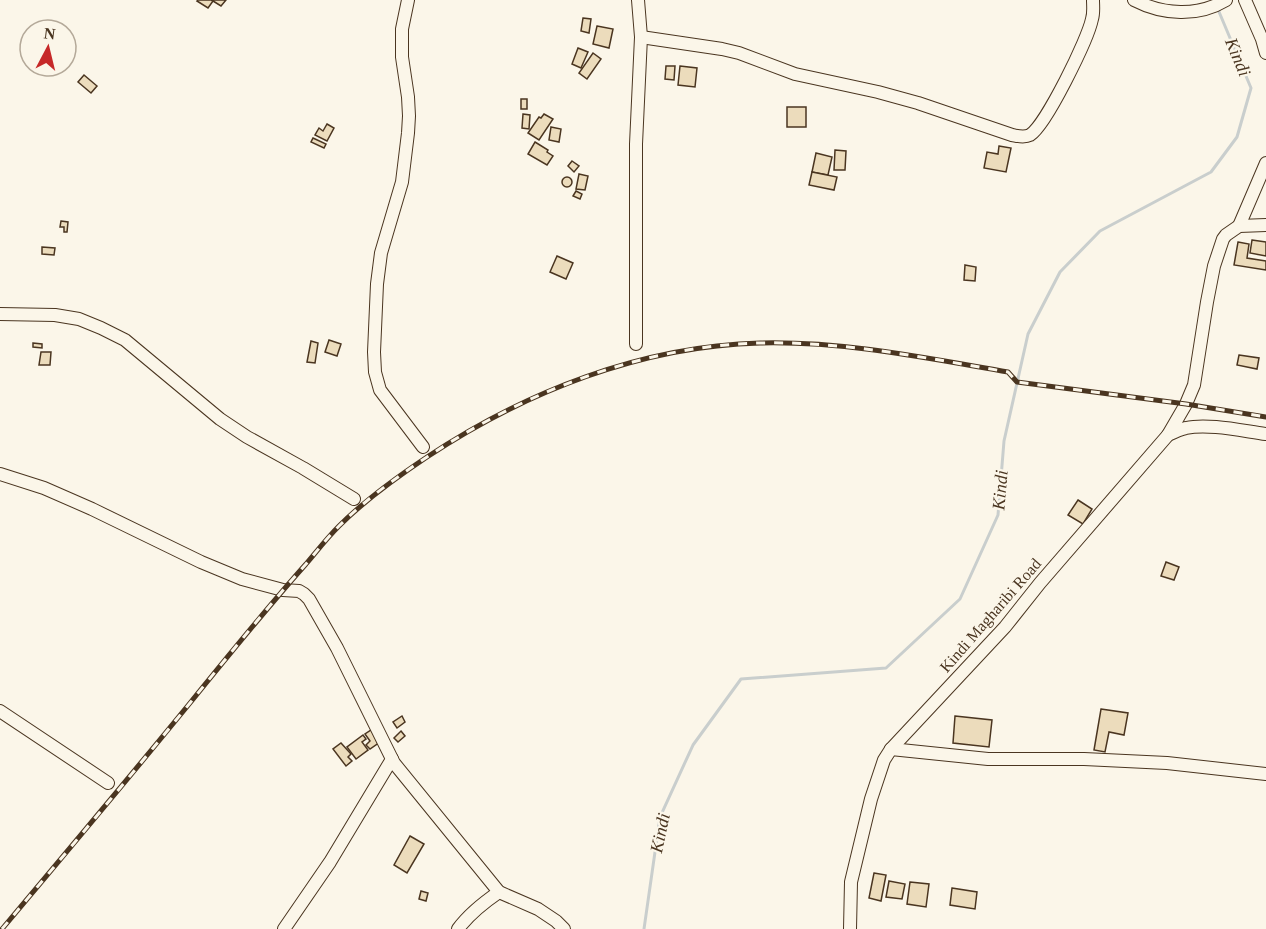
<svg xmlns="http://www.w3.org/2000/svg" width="1266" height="929" font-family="'Times New Roman',serif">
<rect width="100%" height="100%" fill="#fbf6e9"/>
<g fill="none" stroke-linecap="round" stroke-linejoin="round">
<path stroke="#c9cecd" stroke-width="3" d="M644,929L660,817L693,745L741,679L886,668L960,599L998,515L1004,441L1028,334L1060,272L1100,231L1211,172L1237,137L1251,88L1217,7"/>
</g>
<g fill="#ecdcbc" stroke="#4a3520" stroke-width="1.5">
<path d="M198,0H211L213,1L208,8L197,1Z"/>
<path d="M213,0H226L221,6L213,1Z"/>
<path d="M583,18L591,19L589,33L581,31Z"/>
<path d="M597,26L613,29L609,48L593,44Z"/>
<path d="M578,48L588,52L581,68L572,64Z"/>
<path d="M593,53L601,59L587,79L579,73Z"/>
<path d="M666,66H675L674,80L665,79Z"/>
<path d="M680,66L697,68L695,87L678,85Z"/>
<path d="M84,75L97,86L91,93L78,82Z"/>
<rect x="521" y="99" width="6" height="10"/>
<rect x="787" y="107" width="19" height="20"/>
<path d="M523,114L530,115L529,129L522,128Z"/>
<path d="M544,114L553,119L539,140L528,133L539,117L541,118Z"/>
<path d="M327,124L334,128L327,141L315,135L319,128L323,131Z"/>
<path d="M551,127L561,129L559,142L549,140Z"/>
<path d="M313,138L326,144L324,148L311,142Z"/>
<path d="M535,142L548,150L547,152L553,156L547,165L528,154Z"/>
<path d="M999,146L1011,148L1006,172L984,168L987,152L998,154Z"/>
<path d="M835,150L846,151L845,170H834Z"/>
<path d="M816,153L832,157L828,175L812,172Z"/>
<path d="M572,161L579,166L574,172L568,166Z"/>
<path d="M812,172L837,177L834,190L809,185Z"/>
<path d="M579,174L588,176L585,190L576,189Z"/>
<circle cx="567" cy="182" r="5"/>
<path d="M576,191L582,194L580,199L573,196Z"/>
<path d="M61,221L68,222L67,232H64V227H60Z"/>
<path d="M1252,240L1266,242V256L1250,253Z"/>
<path d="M1238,242L1249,244L1247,258L1266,261V270L1234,265Z"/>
<path d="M42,247L55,248L54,255L42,254Z"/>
<path d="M557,256L573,263L566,279L550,272Z"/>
<path d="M965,265L976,267L975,281L964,280Z"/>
<path d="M329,340L341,344L337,356L325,352Z"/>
<path d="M311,341L318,343L315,363L307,362Z"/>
<path d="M33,343L42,344V348L33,347Z"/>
<path d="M41,352H51L50,365H39Z"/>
<path d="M1239,355L1259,358L1257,369L1237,365Z"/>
<path d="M1078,500L1092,509L1083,524L1068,515Z"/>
<path d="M1166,562L1179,567L1174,580L1161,576Z"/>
<path d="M1101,709L1128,713L1124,735L1109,732L1105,752L1094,750Z"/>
<path d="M402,716L405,722L397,728L393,722Z"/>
<path d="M955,716L992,720L989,747L953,743Z"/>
<path d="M371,730L380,742L370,749L366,745L370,741L365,734Z"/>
<path d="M401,731L405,736L398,742L394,738Z"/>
<path d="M363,735L366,739L362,742L368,750L356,759L347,747Z"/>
<path d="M341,743L351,754L348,757L352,761L346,766L333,749Z"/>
<path d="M410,836L424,844L407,873L394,865Z"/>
<path d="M874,873L886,875L881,901L869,898Z"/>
<path d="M889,881L905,884L902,899L886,897Z"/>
<path d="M910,882L929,884L926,907L907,904Z"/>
<path d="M952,888L977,892L975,909L950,905Z"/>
<path d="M421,891L428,893L426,901L419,899Z"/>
</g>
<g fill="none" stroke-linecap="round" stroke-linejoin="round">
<defs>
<g id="minor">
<path d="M408,0L402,29V57L408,97L409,116L408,133L402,182L381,253L377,284L374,352L375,372L380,390L423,447"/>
<path d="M1134,0C1163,15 1198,17 1226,0"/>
<path d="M1245,0L1262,39L1266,53"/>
<path d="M641,37L722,49L739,53L795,74L878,92L918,103L1012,135C1018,136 1024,138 1030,135C1046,125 1088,39 1092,19C1094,13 1093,6 1093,0"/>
<path d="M1239,226L1266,163"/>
<path d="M0,314L55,315L79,319L101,328L125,340L220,419L247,437L303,468L354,499"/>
<path d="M636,344V144L641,37L638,0"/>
<path d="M1168,435L1186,404L1194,385L1207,302L1214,266L1223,239L1226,235L1239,226L1266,225"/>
<path d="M0,474L44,488L92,509L201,562L242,579L283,590L299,591L304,594L309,599L337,648L394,763L499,892L538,909L556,921L564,929"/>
<path d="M0,711L108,783"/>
<path d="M891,749L988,759H1084L1167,763L1266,774"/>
<path d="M284,929L330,862L392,759"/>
<path d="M458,929C469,914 483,903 499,892"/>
<path d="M850,929L851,882L871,799L884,760L891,749L1005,627L1040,583L1168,435C1174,432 1180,429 1186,428C1208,423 1243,431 1266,434"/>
</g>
</defs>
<use href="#minor" stroke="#4a3520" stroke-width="14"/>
<use href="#minor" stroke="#fbf6e9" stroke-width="12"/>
<defs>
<path id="rail" d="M2,929C65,854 128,779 190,703C228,656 266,609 306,564C317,551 327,538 339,526C365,500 397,477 427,457C525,392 641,346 760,343C844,341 926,358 1008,372L1017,382L1186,404L1266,417"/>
</defs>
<use href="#rail" stroke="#4a3520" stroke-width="5"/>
<use href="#rail" stroke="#fbf6e9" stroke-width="3" stroke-dasharray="9" stroke-linecap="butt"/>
</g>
<g text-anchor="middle" stroke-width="4.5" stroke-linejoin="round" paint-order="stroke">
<g font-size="16" fill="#4a3520" stroke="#fbf6e9">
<text transform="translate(990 615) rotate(-49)" y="6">Kindi Magharibi Road</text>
</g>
<g font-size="18" font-style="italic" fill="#4a3520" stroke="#fbf6e9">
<text transform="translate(1238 57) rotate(67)" y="6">Kindi</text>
<text transform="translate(1000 490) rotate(-85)" y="6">Kindi</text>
<text transform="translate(660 833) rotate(-78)" y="6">Kindi</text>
</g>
</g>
<g transform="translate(48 48) rotate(7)"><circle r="28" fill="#fbf6e9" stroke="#b4a999" stroke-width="1.5"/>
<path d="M0-4.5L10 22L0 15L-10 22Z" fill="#c62828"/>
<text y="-9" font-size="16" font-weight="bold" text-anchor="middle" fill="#4a3520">N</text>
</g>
</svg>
